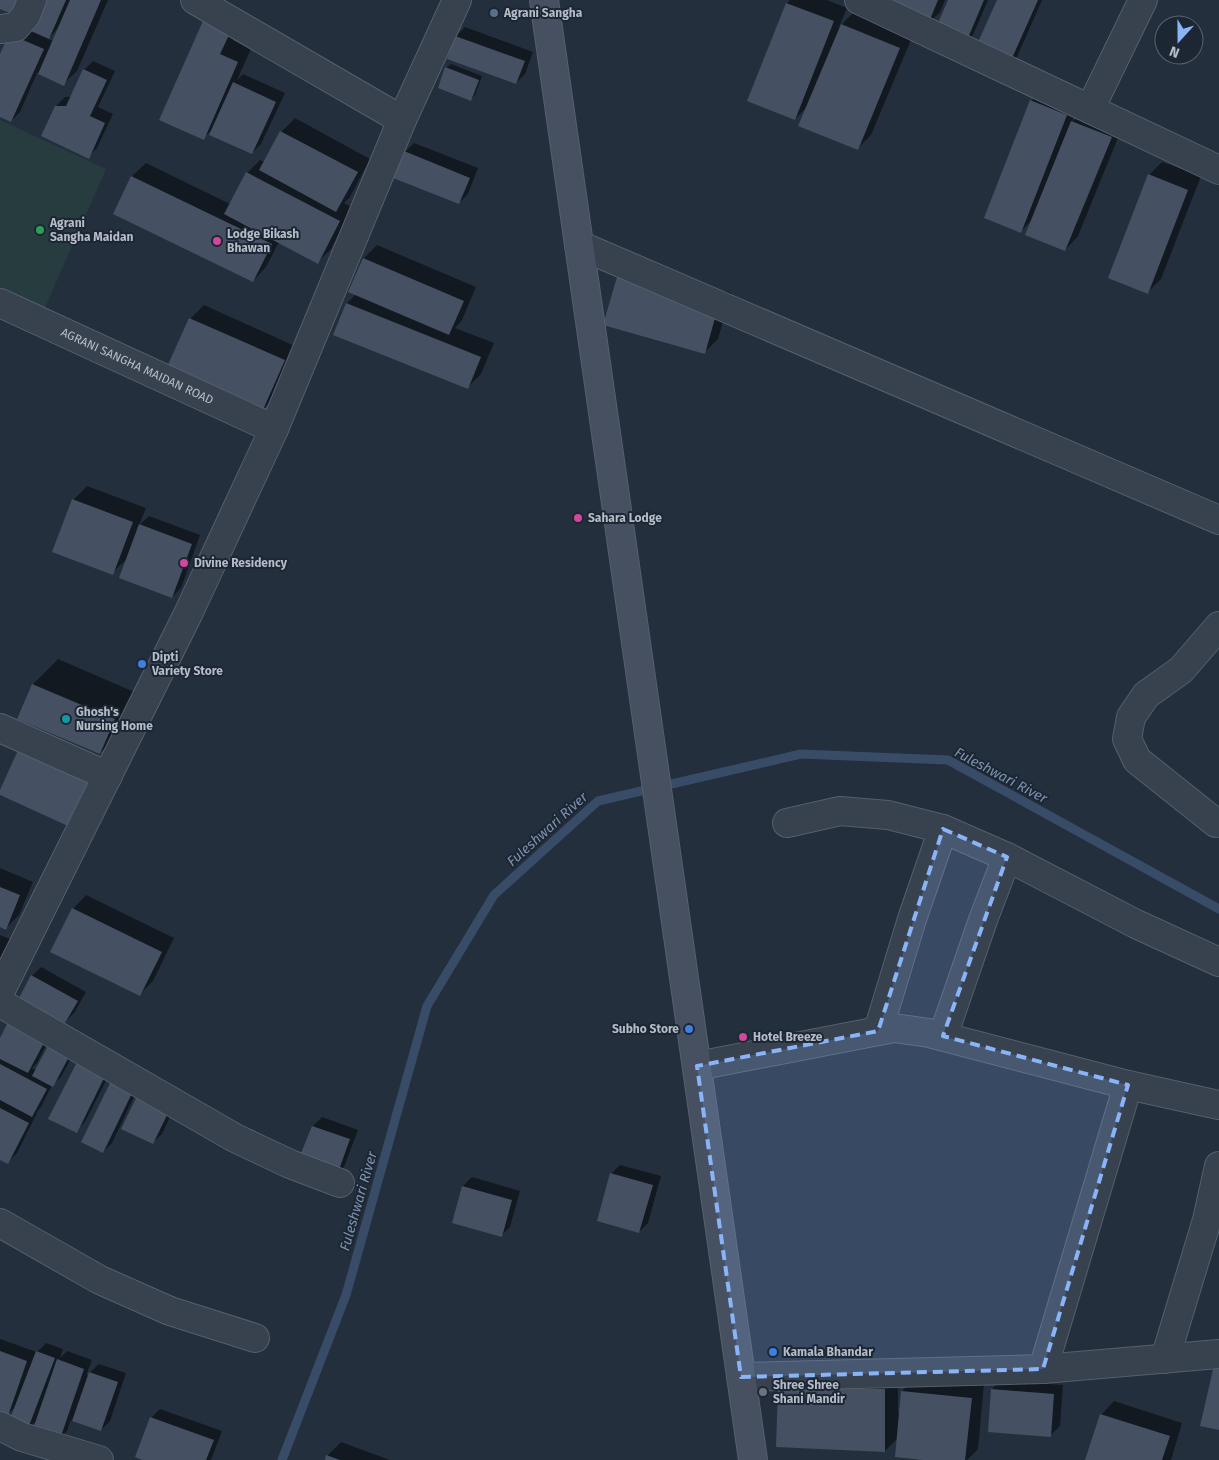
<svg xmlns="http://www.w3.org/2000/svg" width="1219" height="1460" font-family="'Fira Sans',sans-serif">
<rect width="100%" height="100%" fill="#242f3e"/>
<path fill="#263c3f" d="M0,120L106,169L44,310L0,290Z"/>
<g fill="#0007" fill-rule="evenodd">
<path d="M37,0H108L77,71L63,84L37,73L20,112L11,121L0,116V57ZM59,27L53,41L48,39Z"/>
<path d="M790,0H827L847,8L839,27L855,11L913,35L871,135L857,149L808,106L795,119L749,100L787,3Z"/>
<path d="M893,0H945L940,12L927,25Z"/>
<path d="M949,0H988L973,35L964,43Z"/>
<path d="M998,0H1042L1017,57L1008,66Z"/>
<path d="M218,8L242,19L233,40L251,49L237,80L243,74L285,93L261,144L252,153L213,129L203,138L204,22Z"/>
<path d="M465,27L533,52L525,74L516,83L456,36Z"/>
<path d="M93,61L115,71L98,107L113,114L97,148L88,157L56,106L65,97H71L84,70Z"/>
<path d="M451,64L482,76L475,95L471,99L446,68Z"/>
<path d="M1045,87L1080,101L1072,122L1086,108L1124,123L1078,236L1065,250L1032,220L1020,232L1031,101Z"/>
<path d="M295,118L370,159L350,197L344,203L352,207L331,249L318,262L279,242L266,267L253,281L115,214L132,176L146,163L230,204L247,173L260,160L265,162L281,132Z"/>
<path d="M414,143L478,168L468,194L459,203L405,152Z"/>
<path d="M1162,162L1201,176L1161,279L1147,293L1149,175Z"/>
<path d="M377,245L476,287L462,320L455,328L494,343L481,374L468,387L335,334L347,303L356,294L364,258Z"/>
<path d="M631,264L731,293L718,339L704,353L618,278Z"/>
<path d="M204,305L297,347L275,397L261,411L168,368L190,319Z"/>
<path d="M87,486L146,508L139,525L149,516L200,535L181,588L172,597L127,559L112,573L73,500Z"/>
<path d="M58,659L139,694L125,728L100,753L33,684Z"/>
<path d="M0,868L33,882L19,915L6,928L0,926Z"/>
<path d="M86,895L174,938L153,981L140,994L73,909Z"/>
<path d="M0,935L10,939L0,964Z"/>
<path d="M41,967L86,992L74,1013L65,1022L32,976Z"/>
<path d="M55,1028L37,1063L32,1068L36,1070L80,1042L61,1077L52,1085L41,1107L36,1113H37L17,1153L8,1162L0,1158V1040Z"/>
<path d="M88,1052L114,1065L85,1122L76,1131Z"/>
<path d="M143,1078L112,1143L103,1152L83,1142Z"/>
<path d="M148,1086L178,1099L162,1134L153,1142Z"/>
<path d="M322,1117L358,1130L344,1167L335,1176L299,1163L313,1126Z"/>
<path d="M620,1165L661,1176L648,1223L639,1232L611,1174Z"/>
<path d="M472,1177L520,1191L510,1227L501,1236L463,1186Z"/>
<path d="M0,1339L37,1352L46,1343L63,1349L60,1358L67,1351L92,1360L86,1376L99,1364L126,1373L110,1421L101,1430L71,1420L67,1431L58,1440L38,1419L27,1430L17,1405L8,1414L0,1412Z"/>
<path d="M898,1376V1413H900L902,1391L916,1378L984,1384L978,1449L967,1460H936L898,1438L885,1451L779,1388Z"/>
<path d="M1001,1380L1063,1385L1060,1426L1051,1435L992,1389Z"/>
<path d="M1114,1401L1182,1423L1171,1460H1087L1101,1415Z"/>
<path d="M160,1409L222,1431L211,1460H145L151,1418Z"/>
<path d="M341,1442L390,1460H326L328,1455Z"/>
</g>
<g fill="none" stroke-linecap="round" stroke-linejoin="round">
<path stroke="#394c67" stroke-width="9" d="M282,1460L346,1295L427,1006L494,895L598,801L801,754L948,760L1219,909"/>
</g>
<g fill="#455162">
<path d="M0,0H18L12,14L0,9Z"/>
<path d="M36,0H66L49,39L24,28Z"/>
<path d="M70,0H101L64,86L38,74Z"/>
<path d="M892,0H938L927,27L887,11Z"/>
<path d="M948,0H984L965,45L934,32Z"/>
<path d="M997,0H1038L1008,67L974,51Z"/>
<path d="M786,3L834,21L795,120L747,101Z"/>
<path d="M203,21L230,33L220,54L238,62L204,140L159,120Z"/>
<path d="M841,24L900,48L858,150L798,126Z"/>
<path d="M9,34L44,49L11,122L0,117V54Z"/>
<path d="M455,36L525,61L516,84L447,59Z"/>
<path d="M445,67L479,80L471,101L438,88Z"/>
<path d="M83,69L107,80L90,116L105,123L89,159L41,136L55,106H66Z"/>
<path d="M233,82L276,102L252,154L209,135Z"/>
<path d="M1030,100L1067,115L1021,233L984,218Z"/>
<path d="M1071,121L1112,137L1065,251L1025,235Z"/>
<path d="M280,131L358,172L336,212L259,170Z"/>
<path d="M404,151L470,178L459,204L393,178Z"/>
<path d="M246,172L340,221L318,264L224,214Z"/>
<path d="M1148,174L1188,190L1148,294L1108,278Z"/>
<path d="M131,176L272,244L253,282L113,214Z"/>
<path d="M363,258L464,301L449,335L348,292Z"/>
<path d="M617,277L718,307L705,354L603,325Z"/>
<path d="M346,303L481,357L468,389L333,335Z"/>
<path d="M189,318L285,360L262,412L166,369Z"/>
<path d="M72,499L133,522L113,575L52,552Z"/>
<path d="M139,524L192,544L172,598L119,578Z"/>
<path d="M32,684L115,719L100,754L17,719Z"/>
<path d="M19,748L89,780L68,826L0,795V790Z"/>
<path d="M0,887L20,895L6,930L0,927Z"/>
<path d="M72,908L162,952L140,996L50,952Z"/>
<path d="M31,975L78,1001L65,1023L19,998Z"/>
<path d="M10,1018L47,1037L28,1073L0,1059V1038Z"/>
<path d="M51,1040L72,1051L53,1087L32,1076Z"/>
<path d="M78,1060L106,1074L77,1133L48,1119Z"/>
<path d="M0,1064L47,1089L32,1117L0,1100Z"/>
<path d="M113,1077L135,1087L103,1153L81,1142Z"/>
<path d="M138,1094L170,1109L153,1144L121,1129Z"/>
<path d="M0,1108L29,1123L8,1164L0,1160Z"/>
<path d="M312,1126L350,1139L336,1178L297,1163Z"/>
<path d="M610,1173L653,1185L639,1233L597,1221Z"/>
<path d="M462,1186L512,1200L502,1237L452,1223Z"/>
<path d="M0,1351L27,1361L8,1416L0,1413Z"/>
<path d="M36,1351L55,1358L27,1431L8,1424Z"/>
<path d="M57,1359L84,1369L59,1442L32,1432Z"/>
<path d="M1215,1361L1219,1362V1430L1200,1426Z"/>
<path d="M89,1372L118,1382L101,1431L72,1421Z"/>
<path d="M778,1388L885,1389V1452L776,1447Z"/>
<path d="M991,1389L1054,1394L1051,1437L988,1432Z"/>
<path d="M901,1391L972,1398L965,1460H923L895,1457Z"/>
<path d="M1100,1414L1170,1436L1162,1460H1085Z"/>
<path d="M150,1417L214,1440L206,1460H142L135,1457Z"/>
<path d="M326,1455L340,1460H325Z"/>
</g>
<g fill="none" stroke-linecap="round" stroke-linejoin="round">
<defs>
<g id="minor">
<path d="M195,0L402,120"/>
<path d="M859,0L1219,170"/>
<path d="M0,29L16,27L26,15L32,0"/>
<path d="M1090,109L1143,0"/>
<path d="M579,245L1219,520"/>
<path id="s1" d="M0,303L274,429"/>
<path d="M0,728L108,776"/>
<path d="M787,823L840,811L888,815L943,829L1007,857L1136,924L1219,962"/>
<path d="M1216,823L1137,760L1127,739L1131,717L1146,695L1181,670L1219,626"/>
<path d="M0,992L188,614L274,429L402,120L457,0"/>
<path d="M0,1003L235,1138L290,1164L340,1183"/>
<path d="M878,1031L912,919L943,829"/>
<path d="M943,1036L983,920L1007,857"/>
<path d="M697,1066L894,1028L929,1033L1128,1085L1219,1105"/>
<path d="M0,1223L100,1280L170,1311L255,1338"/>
<path d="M1165,1359L1207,1220L1219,1166"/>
<path d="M1043,1369L1128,1085"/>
<path d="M741,1377L1043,1369L1219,1354"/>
<path d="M0,1426L22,1437L99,1460"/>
</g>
<path id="secondary" d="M544,0L753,1460"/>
</defs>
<use href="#minor" stroke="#565f6c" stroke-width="30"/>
<use href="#secondary" stroke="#565f6c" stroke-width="30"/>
<use href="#minor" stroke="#38414e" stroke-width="28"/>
<use href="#secondary" stroke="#465061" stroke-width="28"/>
</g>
<path fill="#8ab4f8" fill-opacity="0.2" stroke="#8ab4f8" stroke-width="4" stroke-dasharray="10 6" stroke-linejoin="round" d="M943,829L1007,857L943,1036L1128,1085L1043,1369L741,1377L697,1066L878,1031Z"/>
<circle fill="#5c6f8a" stroke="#1d2633" stroke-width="2" cx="494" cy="13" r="5"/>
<circle fill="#2e9e5b" stroke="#1d2633" stroke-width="2" cx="40" cy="230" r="5"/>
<g fill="#d1479c" stroke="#1d2633" stroke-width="2">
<circle cx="217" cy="241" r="5"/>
<circle cx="578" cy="518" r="5"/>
<circle cx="184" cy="563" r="5"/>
<circle cx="743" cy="1037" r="5"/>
</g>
<g fill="#3f7fe0" stroke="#1d2633" stroke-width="2">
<circle cx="142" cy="664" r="5"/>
<circle cx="689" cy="1029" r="5"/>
<circle cx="773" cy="1352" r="5"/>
</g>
<circle fill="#0f9aa8" stroke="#1d2633" stroke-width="2" cx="66" cy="719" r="5"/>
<circle fill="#6b7280" stroke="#1d2633" stroke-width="2" cx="763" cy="1392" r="5"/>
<g text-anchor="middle" stroke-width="4" stroke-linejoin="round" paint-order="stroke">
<g font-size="12" font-weight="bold" fill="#b4bcc9" stroke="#1d2633" text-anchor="start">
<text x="504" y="17">Agrani Sangha</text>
<text x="50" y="227">Agrani<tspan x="50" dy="14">Sangha Maidan</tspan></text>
<text x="227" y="238">Lodge Bikash<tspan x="227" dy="14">Bhawan</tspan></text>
<text x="588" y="522">Sahara Lodge</text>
<text x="194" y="567">Divine Residency</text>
<text x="152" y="661">Dipti<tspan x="152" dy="14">Variety Store</tspan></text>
<text x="76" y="716">Ghosh's<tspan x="76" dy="14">Nursing Home</tspan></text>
<text x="679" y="1033" text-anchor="end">Subho Store</text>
<text x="753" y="1041">Hotel Breeze</text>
<text x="783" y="1356">Kamala Bhandar</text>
<text x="773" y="1389">Shree Shree<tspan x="773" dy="14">Shani Mandir</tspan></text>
</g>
<g font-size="12" fill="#b4bcc9" stroke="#1d2633">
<text dy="4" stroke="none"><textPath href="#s1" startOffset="151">AGRANI SANGHA MAIDAN ROAD</textPath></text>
</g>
<g font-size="14" font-style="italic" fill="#7c92b1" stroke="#1d2633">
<text transform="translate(1001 775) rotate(28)" y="5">Fuleshwari River</text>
<text transform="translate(547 829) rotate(-42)" y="5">Fuleshwari River</text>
<text transform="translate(358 1201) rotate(-74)" y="5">Fuleshwari River</text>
</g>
</g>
<g transform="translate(1179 40) rotate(201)"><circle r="24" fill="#1d2633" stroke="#59626f"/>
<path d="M0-4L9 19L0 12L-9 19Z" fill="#8ab4f8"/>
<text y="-8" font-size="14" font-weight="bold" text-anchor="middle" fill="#b4bcc9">N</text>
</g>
</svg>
